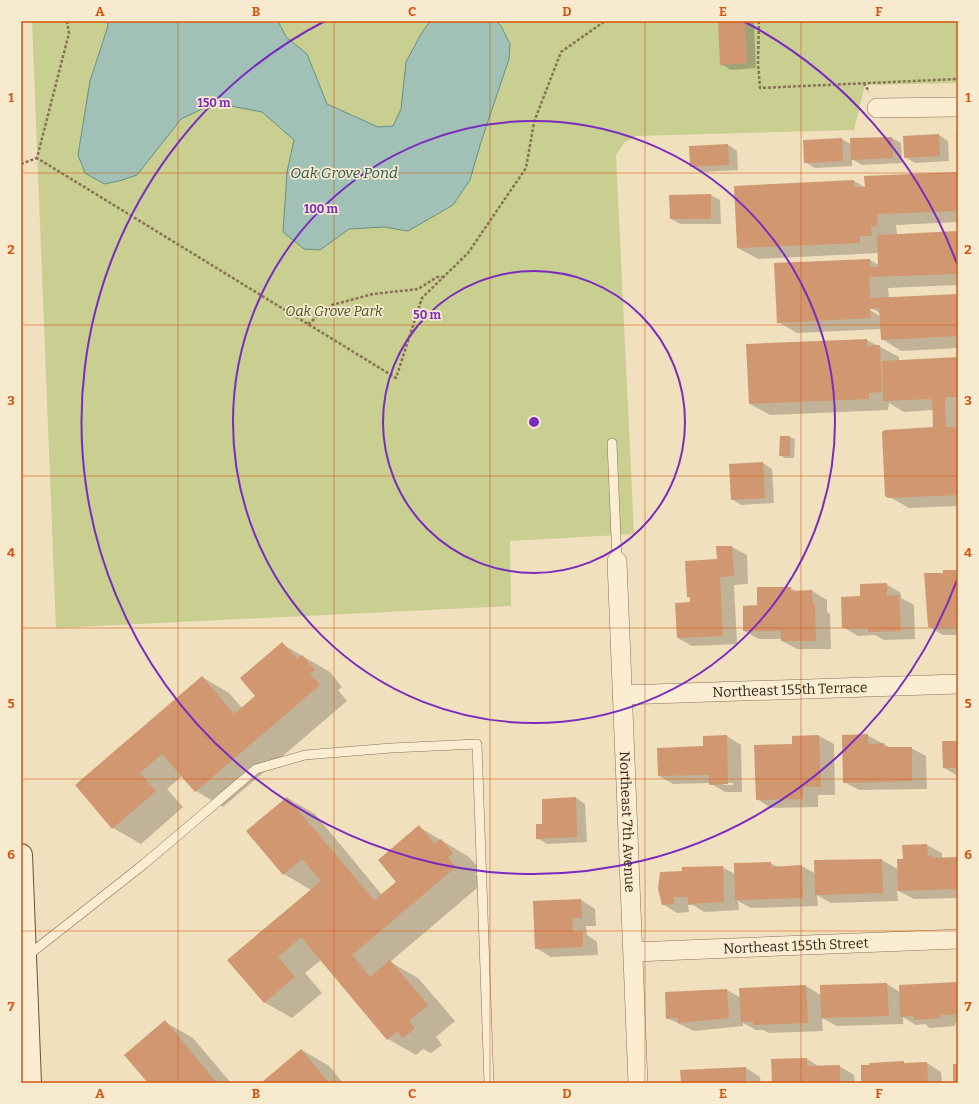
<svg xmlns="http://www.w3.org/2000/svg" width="979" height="1104" font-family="Bitter,serif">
<rect width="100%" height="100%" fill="#f0e0be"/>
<path fill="#c9ce91" d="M32,21H958V83L865,85L854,130L636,136L624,143L616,155L634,534L510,541L511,606L56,628Z"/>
<path fill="#a1c1b7" stroke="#688f85" d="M107,21H278L286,37L307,54L327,104L378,127L393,126L401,109L406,62L421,34L430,21H496L501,26L510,44L509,59L481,142L470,180L453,205L408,231L384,227L349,229L320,250L304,249L283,232L287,172L294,140L262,112L215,103L181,119L137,175L119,181L104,184L85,173L78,155L90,81L108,26Z"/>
<g fill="#0003" fill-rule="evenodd">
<path d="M719,21H751L754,23L756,68L731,70L721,64Z"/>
<path d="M939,135L948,141L949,161L915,163L905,157Z"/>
<path d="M892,138L901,143L902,163L862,165L852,159V166L815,168L805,162L842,139L852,145Z"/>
<path d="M728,145L737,151L738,170L701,172L691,166Z"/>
<path d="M958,173V222L896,225L897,235L958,232V285L888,288L889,298L958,295V348L901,351L882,339L881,329L797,333L778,322L870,260L879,265V253L758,259L738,248L854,181L866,188ZM866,305L880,313V316L865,307Z"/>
<path d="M711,195L720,200L721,224H681L671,219Z"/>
<path d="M867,340L899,357V361L958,358V506L909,508L886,495L934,428L933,410L904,412L889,403L888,410L770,415L750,404Z"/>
<path d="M781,437H790L795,439L794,458H785L780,455Z"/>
<path d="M763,463L772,469L774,503L741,505L732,499Z"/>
<path d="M732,547L747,555L748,584L734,585L737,644L692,646L678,638L691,603V598L688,596L718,560Z"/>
<path d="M958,571V635H943L929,627L925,574H944Z"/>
<path d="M886,584L901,593V598L914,605L915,639L884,640L875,635L858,636L843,627L861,597Z"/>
<path d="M790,588L798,592L812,591L827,600V612L830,614L831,649H797L782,641V639H759L744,631L758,606Z"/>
<path d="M282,644L330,672L342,687L338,690L347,701L223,807L196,791L182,776L167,789L183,807L141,844L113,828L76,785L202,677L229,693L242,708L257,696Z"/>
<path d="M867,735L891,748H911L926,756L927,789L859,790L844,782Z"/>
<path d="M727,736L741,745L742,792H725L710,783L673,784L659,776L704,747ZM723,783H733V785H723Z"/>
<path d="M819,736L834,744L835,795H818V807L771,808L757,799L793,745Z"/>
<path d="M958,742V776L944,768Z"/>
<path d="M287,798L315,814L382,895L397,882L419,827L469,857L481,870L475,874L483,883L390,962L418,978L455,1021L436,1037L442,1045L431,1053L423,1049L416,1055L388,1039L321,960L305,973L322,993L292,1018L264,1002L229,960L311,890L284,874Z"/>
<path d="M576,798L585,804L587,842L547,844L537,838Z"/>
<path d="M927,845L942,853V859L958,858V898L914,899L897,890L898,901L831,903L817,895L818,906L751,908L738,901L739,910L704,912L693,905H688L689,912L677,913L663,904L683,872L722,867L735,874L770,863L778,867L802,866L816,874L882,860L899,870L904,860Z"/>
<path d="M581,900L595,909L596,926H586L587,935L597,942L598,955L551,957L536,948Z"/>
<path d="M958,983V1023H955V1026L930,1028L925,1024L916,1025L903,1017V1024L837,1026L822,1018L823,1031L769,1033L763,1030H756L743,1023V1026L694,1031L667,1018L727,990L741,998L740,989L806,986L821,995L887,984L900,992Z"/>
<path d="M165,1022L193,1038L231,1083H149Z"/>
<path d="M302,1050L329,1066L343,1083H262Z"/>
<path d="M807,1059L820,1067L839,1066L854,1075L855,1083H773Z"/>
<path d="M927,1063L941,1072L942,1083H862Z"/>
<path d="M746,1068L760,1077L761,1083H682Z"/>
</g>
<g fill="#d09771">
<path d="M718,21H745L747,63L720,65Z"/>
<path d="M956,133H958V156H957Z"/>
<path d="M939,134L940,156L904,158L903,136Z"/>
<path d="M892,137L893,158L851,160L850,138Z"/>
<path d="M842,138L843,161L804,163L803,140Z"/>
<path d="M728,144L729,165L690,167L689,146Z"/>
<path d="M958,172V211L877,214L878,226L871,227L872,236H860V243L737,248L734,186L854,180V187H865L864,176Z"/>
<path d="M711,194V219H670L669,195Z"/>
<path d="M958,231V274L869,277L870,298L958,294V336L881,340L879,308L870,309L871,318L777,323L774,263L870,259V267H878L877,235Z"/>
<path d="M867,339V346L880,345L882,392L869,393V399L749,404L746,344Z"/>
<path d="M958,357V397H945L946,427H955L958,430V495L888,498L885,496L882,432L885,430L933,427L932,399L883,401L882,361Z"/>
<path d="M780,436H790V456H779Z"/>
<path d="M763,462L765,498L731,500L729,464Z"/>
<path d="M716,546H732L734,576L720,577L723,636L677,638L675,603L690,602V597H687L685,561L717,559Z"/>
<path d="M943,570H958V627H928L924,573H943Z"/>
<path d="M887,583V596L899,595L901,631L868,632V627L842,628L841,597L860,596V584Z"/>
<path d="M757,587H791V591L812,590L813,604H815L816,641H781V631H743V606L757,605Z"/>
<path d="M282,642L297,659L302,655L315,670L310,674L320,685L195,792L162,754L140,773L156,791L112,829L75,785L202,676L234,714L255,696L240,678Z"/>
<path d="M868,734V744L884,743V747H912V781L843,783L842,735Z"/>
<path d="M727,735L728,784L709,785V775L658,776L657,748L703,746V736Z"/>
<path d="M819,735L821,787H803V799L756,800L754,745L792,744V736Z"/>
<path d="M942,741H958V768H943Z"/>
<path d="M287,797L374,900L396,882L378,860L419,825L435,844L441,839L453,853L448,858L456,867L352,955L370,977L390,960L428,1005L409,1021L415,1028L403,1038L397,1031L387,1040L301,937L278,957L295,977L264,1003L227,960L321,881L302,859L283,875L246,831Z"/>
<path d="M576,797L577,837L536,839V824H542V799Z"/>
<path d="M927,844L928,856L932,855V858L958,857V889L898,891L897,859H903L902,845Z"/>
<path d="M882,859L883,893L815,895L814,860Z"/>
<path d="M771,862V867L802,865L803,898L735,900L734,863Z"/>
<path d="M723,866L724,902L688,904V897H674V904L662,905L658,889L660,872L682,871V867Z"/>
<path d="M581,899L582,918H572L573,932H583V947L535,949L533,901Z"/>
<path d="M958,982V1014L940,1015V1018L915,1020L914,1016L900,1017L899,985Z"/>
<path d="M887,983L889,1016L821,1018L820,985Z"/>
<path d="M806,985L808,1023L753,1025V1022H741L739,988Z"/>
<path d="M727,989L729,1018L678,1023V1018L666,1019L665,992Z"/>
<path d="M165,1020L217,1083H148L124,1055Z"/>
<path d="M301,1049L329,1083H261Z"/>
<path d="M807,1058V1066L840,1065V1083H772L771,1059Z"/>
<path d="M904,1061V1063L927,1062L928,1083H861V1065H869V1063Z"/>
<rect x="953" y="1064" width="5" height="19"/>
<path d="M746,1067V1083H681L680,1070Z"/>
</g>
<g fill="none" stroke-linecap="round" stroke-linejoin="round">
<defs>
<g id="lane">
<path d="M612,443L617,561"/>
<path d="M26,957L144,864L256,769L305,755L391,748L477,744L489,1083"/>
</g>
<g id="street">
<path d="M877,108L958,107"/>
<path id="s1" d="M617,561L638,1083"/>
<path id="s2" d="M622,695L958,684"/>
<path id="s3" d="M634,952L958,939"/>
</g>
<path id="secondary" d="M21,855L30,1083"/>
</defs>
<use href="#lane" stroke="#897056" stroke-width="10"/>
<use href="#street" stroke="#897056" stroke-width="20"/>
<use href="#secondary" stroke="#6b5139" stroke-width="24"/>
<g stroke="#897056" stroke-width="2.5" stroke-dasharray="3 2" stroke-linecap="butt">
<path d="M67,21L69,33L37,158L396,378L422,298L468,253L526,168L534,122L561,52L605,21"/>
<path d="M759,21L758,63L760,88L958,79"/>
<path d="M864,83L869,92"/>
<path d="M21,164L37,158"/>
<path d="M308,324L332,305L373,294L418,289L437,277H444"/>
</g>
<use href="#lane" stroke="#faedd1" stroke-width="9"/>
<use href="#street" stroke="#faedd1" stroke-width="19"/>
<use href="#secondary" stroke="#faedd1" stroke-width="22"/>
</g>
<path fill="none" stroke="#d6540e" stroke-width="1" stroke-opacity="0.55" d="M178,21V1083M334,21V1083M490,21V1083M645,21V1083M801,21V1083M21,173H958M21,325H958M21,476H958M21,628H958M21,779H958M21,931H958"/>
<g fill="none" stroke="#7b2cbf" stroke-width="2">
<circle cx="534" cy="422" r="151"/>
<circle cx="534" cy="422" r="301"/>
<path d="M957 580A452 452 0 1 1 325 21M743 21A452 452 0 0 1 957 264"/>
</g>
<g text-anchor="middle" stroke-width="3.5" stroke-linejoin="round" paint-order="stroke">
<g font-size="14" font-style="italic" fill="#495521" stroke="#f7eace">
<text x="334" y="316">Oak Grove Park</text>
</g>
<g font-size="14" fill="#37281b" stroke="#f7eace">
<text dy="5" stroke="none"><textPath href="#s2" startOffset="168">Northeast 155th Terrace</textPath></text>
<text dy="5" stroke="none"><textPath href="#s1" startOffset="261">Northeast 7th Avenue</textPath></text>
<text dy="5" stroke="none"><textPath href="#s3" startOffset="162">Northeast 155th Street</textPath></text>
</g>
<g font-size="15" font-style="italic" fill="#2a5854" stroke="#f7eace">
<text x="344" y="178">Oak Grove Pond</text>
</g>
</g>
<circle cx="534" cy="422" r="6" fill="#7b2cbf" stroke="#f7eace" stroke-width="2"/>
<g font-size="12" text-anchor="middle" font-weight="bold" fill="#7b2cbf" stroke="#f7eace" stroke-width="3.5" stroke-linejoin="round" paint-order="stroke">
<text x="214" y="107">150 m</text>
<text x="321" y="213">100 m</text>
<text x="427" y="319">50 m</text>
</g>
<rect width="979" height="1104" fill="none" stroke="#f7eace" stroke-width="44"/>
<rect x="22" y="22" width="935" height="1060" fill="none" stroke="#d6540e" stroke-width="1.5"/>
<g font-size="13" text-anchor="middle" font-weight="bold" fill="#d6540e">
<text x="100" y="16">A</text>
<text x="256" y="16">B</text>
<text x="412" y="16">C</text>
<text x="567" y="16">D</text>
<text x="723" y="16">E</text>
<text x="879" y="16">F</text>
<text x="11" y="102">1</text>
<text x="968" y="102">1</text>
<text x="11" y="254">2</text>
<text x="968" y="254">2</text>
<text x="11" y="405">3</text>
<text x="968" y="405">3</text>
<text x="11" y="557">4</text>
<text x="968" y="557">4</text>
<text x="11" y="708">5</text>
<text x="968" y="708">5</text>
<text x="11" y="859">6</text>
<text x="968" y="859">6</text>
<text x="11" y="1011">7</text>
<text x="968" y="1011">7</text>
<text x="100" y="1098">A</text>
<text x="256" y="1098">B</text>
<text x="412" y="1098">C</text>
<text x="567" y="1098">D</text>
<text x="723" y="1098">E</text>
<text x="879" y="1098">F</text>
</g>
</svg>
